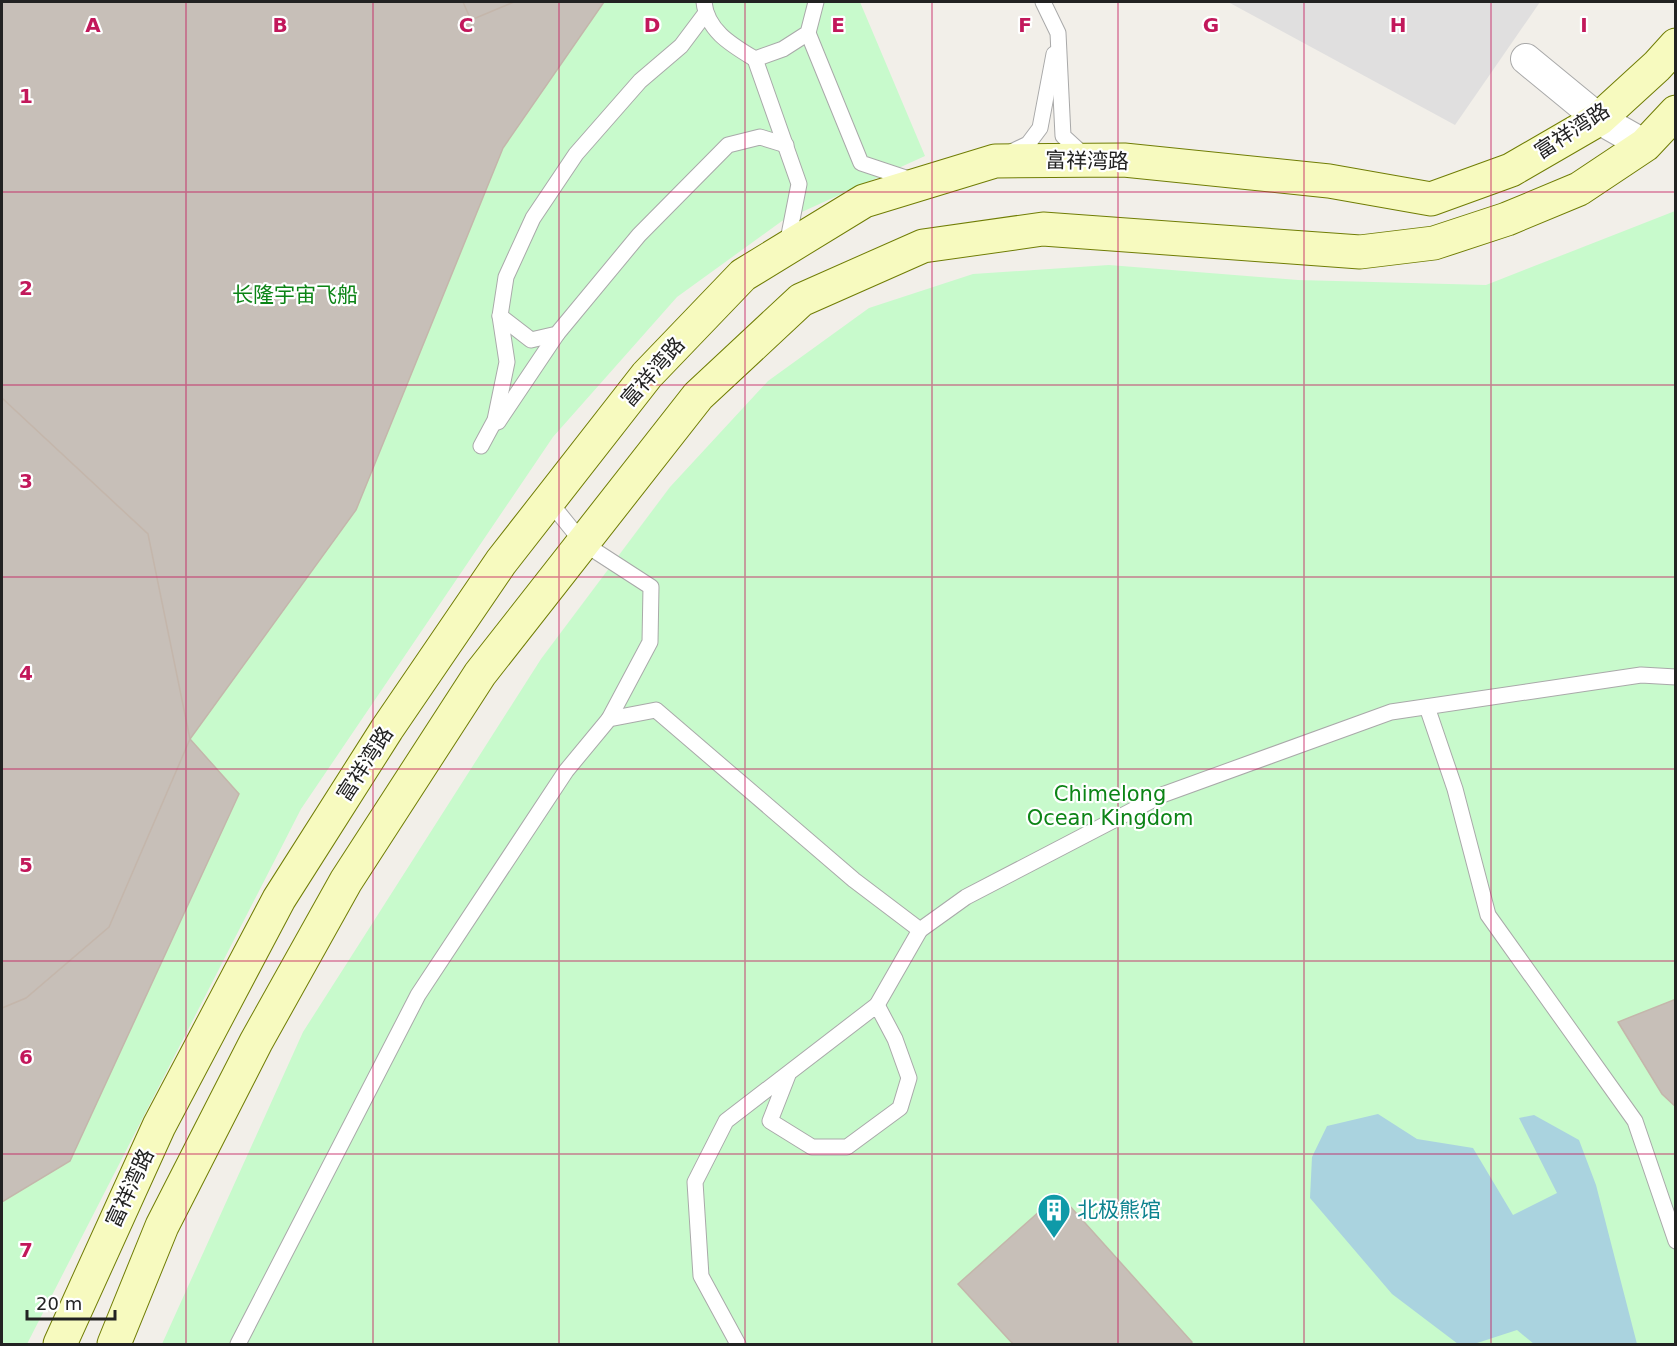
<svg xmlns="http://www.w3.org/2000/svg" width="1677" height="1346" font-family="'DejaVu Sans','Noto Sans SC',sans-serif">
<rect width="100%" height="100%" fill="#f2efe9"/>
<path fill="#e0dfdf" d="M1228,2H1540L1455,125Z"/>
<g fill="#c8facc">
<path d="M2,2H860L925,156L782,221L677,297L553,437L301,809L27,1344H2Z"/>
<path d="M1675,211V1344H162L303,1032L541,659L670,487L768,381L869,308L973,274L1109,265L1298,280L1486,285Z"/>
</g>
<path fill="#aad3df" d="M1378,1114L1417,1139L1473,1148L1513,1215L1557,1193L1519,1118L1534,1115L1579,1140L1596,1185L1637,1344H1534L1517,1330L1474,1344H1458L1392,1294L1310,1198L1312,1157L1327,1126Z"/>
<g fill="#c7bfb8" stroke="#c4b6ab" stroke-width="1.5">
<path d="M2,2H604L503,148L356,510L190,739L239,794L70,1161L2,1202Z"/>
<path d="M463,2H514L471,20Z"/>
<path d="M2,398L148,534L190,739L109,927L26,998L2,1008Z"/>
<path d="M1676,999V1107L1662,1094L1618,1022Z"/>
<path d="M1059,1194L1192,1342L1189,1344H1013L958,1284Z"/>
</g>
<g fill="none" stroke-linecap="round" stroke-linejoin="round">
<defs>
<g id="service">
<path d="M704,2C707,31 732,45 755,59L783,49L808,33L816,2"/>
<path d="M1043,2L1058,33L1063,136L1087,158"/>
<path d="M705,14L681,46L640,81L576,154L533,218L506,277L500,316L531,340L557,334L639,235L728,145L760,137L786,145"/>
<path d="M808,33L861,163L912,180"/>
<path d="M755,59L799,184L787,245"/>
<path d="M1009,153L1028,144L1040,128L1054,54"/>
<path d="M498,422L557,334"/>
<path d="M481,446L495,420L507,362L500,316"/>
<path d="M549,501L583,543L651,587L650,642L609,719"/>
<path d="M1427,707L1455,789L1488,915L1635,1121L1676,1241"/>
<path d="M877,1005L920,930"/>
<path d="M238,1344L418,995L566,771L609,719L656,710L854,880L920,930L966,897L1162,795L1391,712L1641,675L1676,677"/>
<path d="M738,1344L701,1276L695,1182L726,1121L877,1005L895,1039L909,1078L900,1108L847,1147H812L770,1121L788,1075"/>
</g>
<path id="minor" d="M1526,59L1599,119L1645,145"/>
<g id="secondary">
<path d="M60,1344L159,1126L279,899L387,729L501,562L647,375L743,275L864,201L995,161L1124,160L1329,181L1431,199L1511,170L1599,119L1657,66L1676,45"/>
<path d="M114,1344L162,1226L256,1042L346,881L480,674L698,396L801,300L923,246L1043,229L1360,252L1434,243L1507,219L1579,189L1645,145L1676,112"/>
</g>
</defs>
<use href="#service" stroke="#a9a9a9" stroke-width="17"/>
<use href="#minor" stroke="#a9a9a9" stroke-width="32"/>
<use href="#secondary" stroke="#707d05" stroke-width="35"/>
<use href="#service" stroke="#fff" stroke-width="15"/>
<use href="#minor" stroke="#fff" stroke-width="30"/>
<use href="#secondary" stroke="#f7fabf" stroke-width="33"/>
</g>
<path fill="none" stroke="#c2185b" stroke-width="1.5" stroke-opacity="0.55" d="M186,2V1344M373,2V1344M559,2V1344M745,2V1344M932,2V1344M1118,2V1344M1304,2V1344M1491,2V1344M2,192H1676M2,385H1676M2,577H1676M2,769H1676M2,961H1676M2,1154H1676"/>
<defs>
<symbol id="building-pin" viewBox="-11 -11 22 30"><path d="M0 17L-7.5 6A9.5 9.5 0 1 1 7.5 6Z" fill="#0f9aa8" stroke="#fff"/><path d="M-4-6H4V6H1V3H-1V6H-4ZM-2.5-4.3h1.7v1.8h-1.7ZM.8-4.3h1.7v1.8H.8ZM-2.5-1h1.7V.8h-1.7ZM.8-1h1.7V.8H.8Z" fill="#fff"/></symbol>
</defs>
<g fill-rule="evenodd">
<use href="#building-pin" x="1035" y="1191" width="38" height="52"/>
</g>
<g text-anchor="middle" stroke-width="4.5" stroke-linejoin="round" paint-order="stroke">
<g font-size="21" fill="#222" stroke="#fff">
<text transform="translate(1572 131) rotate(-33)" y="7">富祥湾路</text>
<text transform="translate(1087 161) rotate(1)" y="7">富祥湾路</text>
<text transform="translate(653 372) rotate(-49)" y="7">富祥湾路</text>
<text transform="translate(365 764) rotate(-57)" y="7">富祥湾路</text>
<text transform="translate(130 1188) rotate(-65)" y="7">富祥湾路</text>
</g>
<g font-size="21" fill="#0c8416" stroke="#fff">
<text x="295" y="302">长隆宇宙飞船</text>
<text x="1110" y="801">Chimelong<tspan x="1110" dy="24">Ocean Kingdom</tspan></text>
</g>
<g font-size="21" fill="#0d838f" stroke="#fff" text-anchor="start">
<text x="1077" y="1217">北极熊馆</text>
</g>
</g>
<g font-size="20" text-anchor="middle" font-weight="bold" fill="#c2185b" stroke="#fff" stroke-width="4.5" stroke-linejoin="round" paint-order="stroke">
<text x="93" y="32">A</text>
<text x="280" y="32">B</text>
<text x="466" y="32">C</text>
<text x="652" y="32">D</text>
<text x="838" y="32">E</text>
<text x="1025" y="32">F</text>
<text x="1211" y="32">G</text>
<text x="1398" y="32">H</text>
<text x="1584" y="32">I</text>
<text x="26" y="103">1</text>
<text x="26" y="295">2</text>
<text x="26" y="488">3</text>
<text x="26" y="680">4</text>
<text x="26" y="872">5</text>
<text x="26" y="1064">6</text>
<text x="26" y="1257">7</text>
</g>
<rect width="1677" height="1346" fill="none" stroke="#222222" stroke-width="6"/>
<path d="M27 1310v9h88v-9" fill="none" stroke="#222222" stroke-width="3"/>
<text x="36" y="1310" font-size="18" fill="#222222" stroke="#ffffff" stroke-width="4.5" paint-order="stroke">20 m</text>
</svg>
